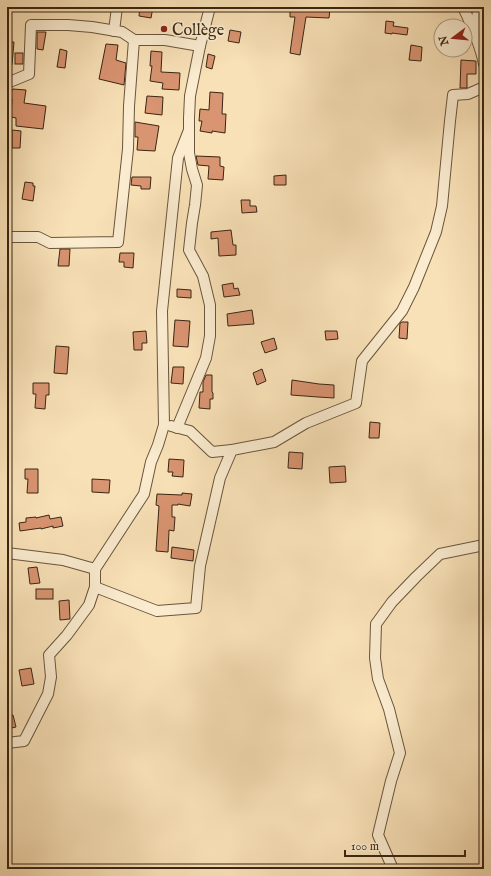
<svg xmlns="http://www.w3.org/2000/svg" width="491" height="876" font-family="'IM FELL English',serif">
<rect width="100%" height="100%" fill="#f9e1b7"/>
<filter id="stains"><feTurbulence type="fractalNoise" baseFrequency=".005" numOctaves="4"/><feColorMatrix values="0 0 0 0 .2 0 0 0 0 .09 0 0 0 0 .02 0 0 0 .5 -.17"/></filter>
<radialGradient id="worn" r=".72"><stop offset=".6" stop-color="#630" stop-opacity="0"/><stop offset="1" stop-color="#630" stop-opacity=".3"/></radialGradient>
<g fill="#d99471" stroke="#392613">
<path d="M140,7H153L151,18L139,16Z"/>
<path d="M290,8L330,9L329,18L306,17L300,55L290,53L295,17H290Z"/>
<path d="M386,21L394,22L393,26L408,28L407,35L392,33V34L385,33Z"/>
<path d="M230,30L241,32L239,43L228,41Z"/>
<path d="M37,32H46L43,50L37,49Z"/>
<path d="M7,42H14L12,65H7Z"/>
<path d="M106,44L118,45L116,60L126,63L124,85L99,79Z"/>
<path d="M411,45L422,47L421,61L409,60Z"/>
<path d="M60,49L67,51L65,68L57,67Z"/>
<path d="M151,51L162,52L161,72L180,73L179,90L162,89L163,83L150,81L152,66H150Z"/>
<rect x="15" y="53" width="8" height="11"/>
<path d="M208,54L215,56L212,69L206,67Z"/>
<path d="M461,60L476,61V74H467V88H460Z"/>
<path d="M13,89L26,90L24,103L46,106L43,129L16,126V118L11,117L12,99H7V90H13Z"/>
<path d="M210,92L223,93L222,114H226L225,133L212,131V133L200,131L202,121H199L200,109L209,110Z"/>
<path d="M147,96L163,97L162,115L145,113Z"/>
<path d="M135,122L159,126L155,151L137,150L138,137H135Z"/>
<path d="M12,130L21,131L20,148H12Z"/>
<path d="M196,156L220,157V166L224,167L223,180L208,179L209,166L198,165Z"/>
<path d="M286,175V185H274V176Z"/>
<path d="M132,177H151L150,189H141V186L131,185Z"/>
<path d="M25,182L33,183V186H35L33,201L22,199Z"/>
<path d="M241,200H250V206H256L257,212L242,213Z"/>
<path d="M231,230L233,245H236V255L219,256L218,238L211,239V232Z"/>
<path d="M60,249H70L69,266H58Z"/>
<path d="M120,253H134L133,268L124,267V262H119Z"/>
<path d="M233,283L234,289L238,288L240,295L224,297L222,285Z"/>
<path d="M177,289L191,290V298L177,297Z"/>
<path d="M252,310L254,324L228,326L227,314Z"/>
<path d="M175,320L190,321L188,347L173,346Z"/>
<path d="M402,322H408L407,339L399,338L400,323Z"/>
<path d="M146,331L147,343H142V350H134L133,332Z"/>
<path d="M325,331H337L338,339L326,340Z"/>
<path d="M274,338L277,349L265,353L261,342Z"/>
<path d="M56,346L69,347L67,374L54,373Z"/>
<path d="M173,367H184L183,384L171,383Z"/>
<path d="M262,369L266,381L257,385L253,373Z"/>
<path d="M206,375H212V392L213,393V399H210V409L199,408L200,392H203V382Z"/>
<path d="M292,380L319,384L334,385V398L318,397L291,395Z"/>
<path d="M33,383H49V395H46L45,409L35,408L36,394H33Z"/>
<path d="M370,422L380,423L379,438H369Z"/>
<path d="M289,452L303,453L302,469L288,468Z"/>
<path d="M169,459L184,460L183,477L172,476L173,472H168Z"/>
<path d="M345,466L346,482L330,483L329,467Z"/>
<path d="M25,469H38V493H27L28,479H25Z"/>
<path d="M92,479L110,480L109,493L92,492Z"/>
<path d="M182,493L192,494L190,506L178,504V505H172V517H175L174,531L169,530L168,552L156,551L159,506L156,505L157,494L182,495Z"/>
<path d="M49,515L50,519L61,517L63,526L53,528V526L41,529V528L20,531L19,523L26,522V518L36,517V518Z"/>
<path d="M172,547L194,550L193,561L171,558Z"/>
<path d="M37,567L40,583L30,584L28,568Z"/>
<rect x="36" y="589" width="17" height="10"/>
<path d="M69,600L70,619L60,620L59,601Z"/>
<path d="M31,668L34,684L22,686L19,670Z"/>
<path d="M13,715L16,727L7,729V716Z"/>
</g>
<g fill="none" stroke-linecap="round" stroke-linejoin="round">
<defs>
<g id="minor">
<path d="M463,7C472,26 480,44 484,64"/>
<path d="M114,31L117,7"/>
<path d="M474,31L479,7"/>
<path d="M7,83L29,74L31,25H68L92,27L122,32L134,40H165L200,46"/>
<path d="M7,237H38L50,243L118,242L128,149L129,106L134,40"/>
<path d="M171,426L190,431L212,452L232,450"/>
<path d="M177,428L206,358L210,336V305L203,276L189,250L192,223L195,205L197,185L192,169L189,153V118L190,96L200,46L210,7"/>
<path d="M7,553L63,560L95,569"/>
<path d="M95,587L157,611L196,608L200,566L220,478L232,450L274,442L306,423L356,403L362,361L402,311L414,287L436,232L442,206L450,121L453,95L468,94L484,87"/>
<path d="M7,743L24,741L48,694L51,677L49,655L67,635L89,605L95,587V569L144,494L151,462L158,445L164,425L162,311L178,158L189,130"/>
<path d="M393,869L378,835L391,781L400,753L389,709L378,679L375,658L376,624L392,602L416,577L440,554L484,545"/>
</g>
</defs>
<use href="#minor" stroke="#69553c" stroke-width="12"/>
<use href="#minor" stroke="#fbecd0" stroke-width="10"/>
</g>
<circle fill="#8f2418" stroke="#fbecd0" stroke-width="1.5" cx="164" cy="29" r="4"/>
<g text-anchor="middle" stroke-width="3.5" stroke-linejoin="round" paint-order="stroke">
<g font-size="16" fill="#392613" stroke="#fbecd0" text-anchor="start">
<text x="172" y="35">Collège</text>
</g>
</g>
<rect width="491" height="876" fill="none" stroke="#f9e1b7" stroke-width="24"/>
<rect x="8" y="8" width="475" height="860" fill="none" stroke="#392613" stroke-width="2"/>
<rect x="12" y="12" width="467" height="852" fill="none" stroke="#392613"/>
<g transform="translate(453 38) rotate(254)"><circle r="19" fill="#fbecd0" stroke="#ad9d84"/>
<path d="M0-3L7 15L0 10L-7 15Z" fill="#8f2418"/>
<text y="-6" font-size="11" font-weight="bold" text-anchor="middle" fill="#392613">N</text>
</g>
<path d="M345 850v6h120v-6" fill="none" stroke="#392613" stroke-width="2"/>
<text x="351" y="850" font-size="12" fill="#392613" stroke="#fbecd0" stroke-width="3" paint-order="stroke">100 m</text>
<rect width="100%" height="100%" filter="url(#stains)"/>
<rect width="100%" height="100%" fill="url(#worn)"/>
</svg>
